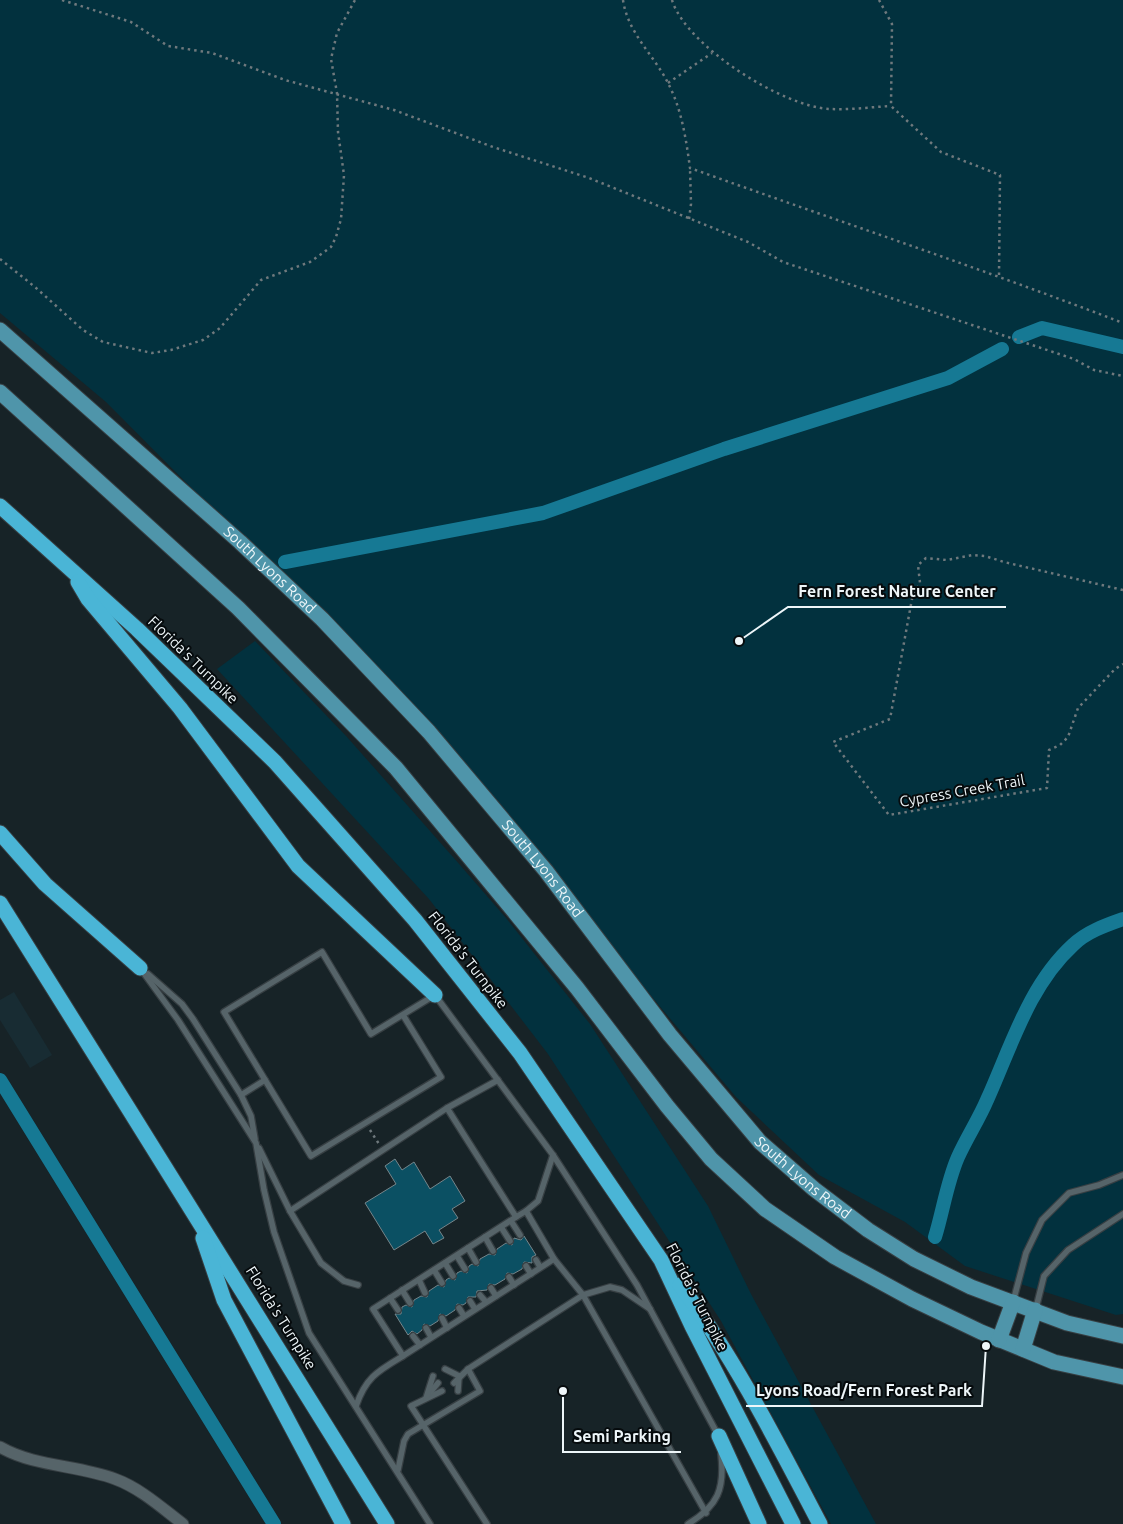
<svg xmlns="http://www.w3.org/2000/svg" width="1123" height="1524" font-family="Ubuntu,sans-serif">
<rect width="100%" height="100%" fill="#172327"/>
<path fill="#182c33" d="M14,992L52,1055L30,1068L0,1020V1000Z"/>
<g fill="#02313e">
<path d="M0,0H1123V1314L1116,1315L965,1266L905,1222L819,1175L736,1097L546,871L322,619L106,402L0,313Z"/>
<path d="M255,641L347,737L453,857L506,918L590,1024L708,1206L751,1294L876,1524H831L721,1321L548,1054L429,899L217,669Z"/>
</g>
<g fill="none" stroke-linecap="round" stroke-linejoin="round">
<g stroke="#167994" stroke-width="14">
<path d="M1019,337L1042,328L1123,347"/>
<path d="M285,562L543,513L724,449L948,378L1002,349"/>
<path d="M0,1080L274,1524"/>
<path d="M935,1237C943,1211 947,1182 958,1157C967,1137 979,1119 987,1100C1011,1047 1029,985 1073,945C1086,932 1106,925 1123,919"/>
</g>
</g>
<g fill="#0b5063" stroke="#76858a">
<path d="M395,1159L402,1170L414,1162L430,1189L450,1176L465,1201L452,1209L458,1218L439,1230L444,1238L433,1244L425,1231L394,1250L365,1203L396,1184L385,1166Z"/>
<path d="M524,1236L536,1255L532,1257V1263L524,1262L522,1269L513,1274L507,1273L505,1279L495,1285L489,1284L487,1290L477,1291L476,1297H468L466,1303L463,1305L457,1304L455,1310L446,1316L440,1314L438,1321L430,1326L424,1324L422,1330L417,1334L412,1331L408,1335L395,1314H401L402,1307L406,1305L412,1307L414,1300L421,1296L427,1297L429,1291L438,1285L444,1287L446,1280L449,1278L455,1280L457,1273L461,1271L467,1273L469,1266L472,1264L478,1266L480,1259L489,1254L495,1255L497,1249L506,1243L512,1245L514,1238L521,1240Z"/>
</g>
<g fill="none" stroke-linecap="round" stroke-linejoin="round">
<defs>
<g id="service">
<path d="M140,968L178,1020L256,1143L264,1190L274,1232L309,1333L430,1524"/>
<path d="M148,974L182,1004L193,1019L241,1095L251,1116L255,1139"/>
<path d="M403,1015L441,1077L311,1156L224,1012L322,952L371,1034L435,995L553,1155L637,1285L718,1435"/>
<path d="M241,1095L265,1080"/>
<path d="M447,1108L516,1217L526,1211L554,1259L583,1295L706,1513"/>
<path d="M259,1148L290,1211L321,1263L344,1281L358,1285"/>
<path d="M290,1211L447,1108L498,1080"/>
<path d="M526,1211L538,1201L553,1155"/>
<path d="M516,1217L373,1309L403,1356L554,1259"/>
<path d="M511,1221L520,1235"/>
<path d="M501,1227L510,1241"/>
<path d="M485,1237L493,1251"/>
<path d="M468,1248L476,1262"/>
<path d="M457,1256L465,1269"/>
<path d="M536,1260L540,1267"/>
<path d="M445,1263L453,1276"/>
<path d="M526,1266L531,1274"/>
<path d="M434,1270L442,1283"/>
<path d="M509,1277L514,1285"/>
<path d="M419,1280L425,1293"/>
<path d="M491,1288L496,1296"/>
<path d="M402,1290L410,1303"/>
<path d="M480,1295L486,1302"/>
<path d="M390,1298L398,1310"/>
<path d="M470,1301L475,1309"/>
<path d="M1013,1302L1026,1253L1042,1220L1069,1193L1099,1185L1123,1175"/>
<path d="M459,1308L464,1316"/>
<path d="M1036,1308L1044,1276L1068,1250L1123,1214"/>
<path d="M442,1318L447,1328"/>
<path d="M426,1328L431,1337"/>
<path d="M413,1336L420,1345"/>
<path d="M445,1369L459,1376"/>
<path d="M454,1383L468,1369L583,1295L610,1287L622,1290L650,1309"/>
<path d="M442,1391L411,1406L487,1524"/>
<path d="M458,1391L459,1376"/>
<path d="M429,1394L438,1383"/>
<path d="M426,1398L433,1376"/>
<path d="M356,1406C366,1377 378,1371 403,1356"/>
<path d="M398,1470L404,1441L408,1434L480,1391L468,1369"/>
<path d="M688,1524C718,1506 725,1489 721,1454"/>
</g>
<path id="minor" d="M0,1447C35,1467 78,1465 115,1479C140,1488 162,1508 183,1524"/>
<g id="primary">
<path id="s1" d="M0,330L240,542L322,619L429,732L546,871L670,1035L760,1142L814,1189L868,1230L914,1259L971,1287L1067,1323L1123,1336"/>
<path d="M0,392L238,608L396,768L577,988L667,1106L711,1159L765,1209L835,1257L912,1299L981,1332L1054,1362L1123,1377"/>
<path d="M999,1340L1013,1302"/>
<path d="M1023,1349L1035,1310"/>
</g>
<g id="motorway">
<path d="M0,506L137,629L275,762L415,920L520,1053L661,1260L692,1326L793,1524"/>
<path d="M78,582L88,599L180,708L298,866L435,995"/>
<path d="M0,833L45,884L140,968"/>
<path d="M0,903C129,1110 259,1316 387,1524"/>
<path d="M203,1238L224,1300L343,1524"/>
<path d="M680,1285C734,1357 778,1444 820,1524"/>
<path d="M719,1436L759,1524"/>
</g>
</defs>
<use href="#service" stroke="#373f43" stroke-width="8"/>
<use href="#minor" stroke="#373f43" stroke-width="13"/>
<use href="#primary" stroke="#373f43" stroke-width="17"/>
<use href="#motorway" stroke="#373f43" stroke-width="17"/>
<g stroke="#6f797d" stroke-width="2.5" stroke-dasharray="2.5 4" stroke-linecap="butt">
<path d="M62,0L131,22L168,46L212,53L285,80L394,110L493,147L589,178L748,242L783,262L1074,359L1094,370L1123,376"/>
<path d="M623,0C628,34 655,56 669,85C682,111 686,139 690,168C835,220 980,268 1123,323"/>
<path d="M672,0C686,46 783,107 830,109C850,110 871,107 891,106"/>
<path d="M879,0L892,24L891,106L941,152L1000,175L999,276"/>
<path d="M668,83L712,53"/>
<path d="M689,219L691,204L690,168"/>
<path d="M0,259L35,287L83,330L103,342L152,353L171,350L203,340L220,328L261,280L310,262L331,247L336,237L341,219L344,175L338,132L337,93L331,59L337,33L355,0"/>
<path d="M1123,590L1004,562L985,556L973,555L947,560L926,558L918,565L920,583L912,599L890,719L833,742L889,815L1047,788L1049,750L1060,745L1068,737L1078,708L1115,669L1123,664"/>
<path d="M370,1130L379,1144"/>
</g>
<use href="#service" stroke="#566469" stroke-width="5.5"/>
<use href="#minor" stroke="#566469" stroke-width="11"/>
<use href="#primary" stroke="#4f95aa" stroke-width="15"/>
<use href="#motorway" stroke="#4ab5d6" stroke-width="15"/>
</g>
<g text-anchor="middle" stroke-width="4" stroke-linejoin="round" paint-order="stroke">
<g font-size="15" fill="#eef6f9" stroke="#060b0d">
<text dy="5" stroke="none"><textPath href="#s1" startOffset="361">South Lyons Road</textPath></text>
<text transform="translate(193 660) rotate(44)" y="5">Florida's Turnpike</text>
<text transform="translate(962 791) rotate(-10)" y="5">Cypress Creek Trail</text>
<text dy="5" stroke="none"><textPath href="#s1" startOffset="766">South Lyons Road</textPath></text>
<text transform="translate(468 960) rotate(52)" y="5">Florida's Turnpike</text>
<text dy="5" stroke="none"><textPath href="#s1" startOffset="1171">South Lyons Road</textPath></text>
<text transform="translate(697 1297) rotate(63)" y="5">Florida's Turnpike</text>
<text transform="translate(281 1318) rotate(58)" y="5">Florida's Turnpike</text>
</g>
</g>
<path fill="none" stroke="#eef6f9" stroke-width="2" d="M739 641L788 607H1006M986 1346L982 1406H746M563 1391L563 1452H681"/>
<g fill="#eef6f9" stroke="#060b0d" stroke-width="2">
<circle cx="739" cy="641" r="5"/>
<circle cx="986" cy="1346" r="5"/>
<circle cx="563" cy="1391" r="5"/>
</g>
<g font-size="16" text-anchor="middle" font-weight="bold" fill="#eef6f9" stroke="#060b0d" stroke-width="4" stroke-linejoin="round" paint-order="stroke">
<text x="897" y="597">Fern Forest Nature Center</text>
<text x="864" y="1396">Lyons Road/Fern Forest Park</text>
<text x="622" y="1442">Semi Parking</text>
</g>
</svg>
